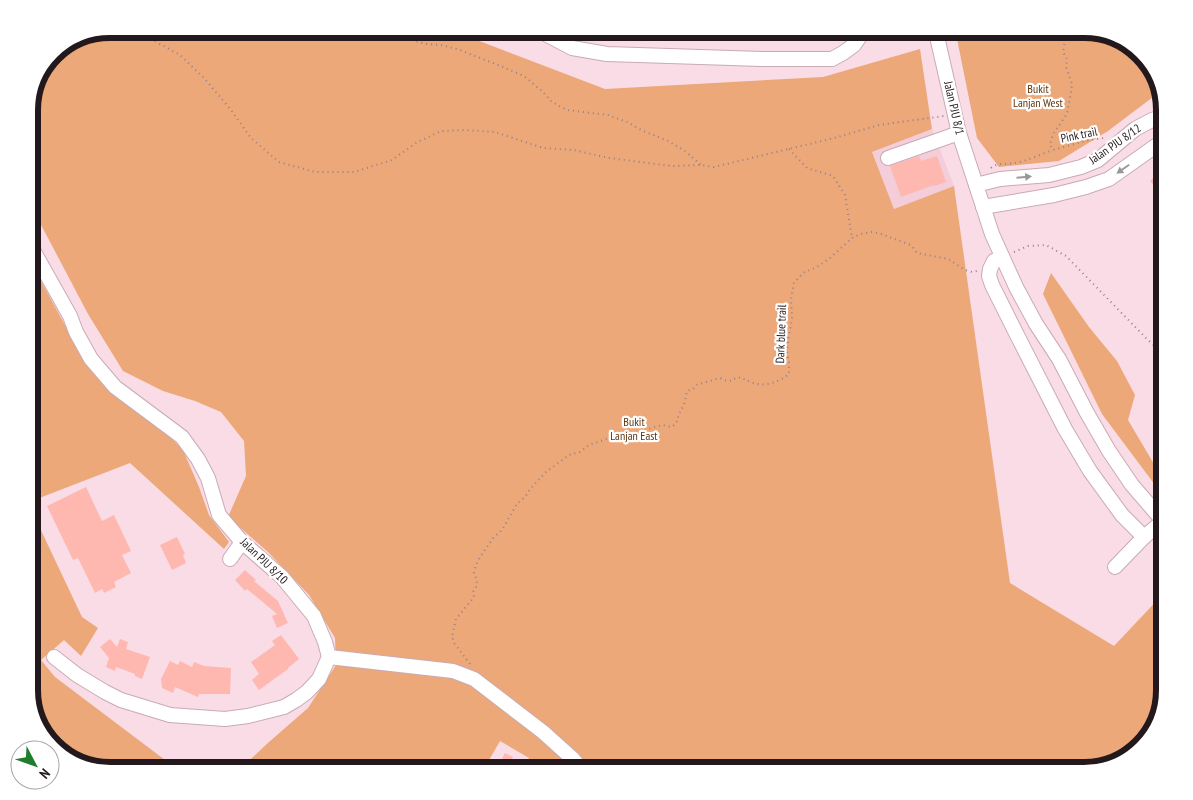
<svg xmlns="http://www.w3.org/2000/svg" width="1193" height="800" font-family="'PT Sans Narrow',sans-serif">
<rect width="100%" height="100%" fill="#fadce6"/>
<path fill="#f3cdd9" d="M932,129L954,186L894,209L872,152Z"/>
<g fill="#eca878">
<path d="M110,29H448L605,89L823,77L920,49L932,129L872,152L894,209L954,186L1010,583L1114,646L1164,593V690L1150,735L1123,761L1083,771H521L529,758L500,741L488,762L504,771H238L269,742L308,708L336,665L335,638L309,595L268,552L228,517L246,476L244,441L221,412L195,401L163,391L123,371L88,314L39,221L29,213V105L53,52Z"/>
<path d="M955,29H1083L1128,43L1154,70L1160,94H1157L1108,131L1059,161L999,167L977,138Z"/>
<path d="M29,259L85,362L114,392L164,431L183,450L199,487L209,515L229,542L224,549L130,463L29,502Z"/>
<path d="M1051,273L1089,327L1117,361L1135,395L1128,420L1164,481V497L1102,414L1043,294Z"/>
<path d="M29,505L82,617L98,628L81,656L64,640L41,660L55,677L169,763L195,770L210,771H110L65,757L39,730L29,695Z"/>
</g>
<g fill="#feb8b0">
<path d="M919,156L921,161L937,156L946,182L934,186V185L901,197L890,166Z"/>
<path d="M1164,168V197L1150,181Z"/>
<path d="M86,487L102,521L114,515L131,551L122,555L131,573L114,582L116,587L104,593L102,589L95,593L78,558L73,560L47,506Z"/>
<path d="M177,537L185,554L183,555L186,563L172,570L160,545Z"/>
<path d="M245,570L256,580L254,581L278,601L288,623L277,628L272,616L277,614L247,589L245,591L235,580Z"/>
<path d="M281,635L299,659L288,668V669L259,690L252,680L259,674L251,662L275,645L272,641Z"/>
<path d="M110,639L117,647L120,639L128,642L126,649L150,657L142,679L135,676V674L116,667L115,671L106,667L109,658L100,647Z"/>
<path d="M170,661L178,665L180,661L192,667L194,662L204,666L231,668L230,694H199L198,697L175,687L173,693L162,688L161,679Z"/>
<path d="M505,753L513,757L509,765L501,761Z"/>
</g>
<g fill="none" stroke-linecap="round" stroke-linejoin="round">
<defs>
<g id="minor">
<path d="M536,29L572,48L607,54L762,59H832L843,53L854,45L865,29"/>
<path d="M936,29L938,41L959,133L992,234L1016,287L1036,324L1059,359L1087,413L1109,451L1132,485L1164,522"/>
<path d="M888,158L959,133"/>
<path d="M976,185L1000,179L1049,175L1081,167L1098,160L1135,129L1152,120L1164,116"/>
<path d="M983,207L1054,195L1086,187L1109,179L1157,145L1164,143"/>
<path d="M29,243L56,291L70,316L76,332L91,359L115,387L182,437L198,459L208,478L219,515L242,542L282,577L314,616L325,642L329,657L319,679L307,692L296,700L284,707L248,716L225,719L170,715L121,700L105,692L77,675L54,657"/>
<path d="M1002,257L994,261L990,269L989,276L992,285L1017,335L1065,429L1090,471L1122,515L1144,537"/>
<path d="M230,559L242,542"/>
<path d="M1115,567L1144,537L1163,521"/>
<path d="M329,657L453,671L474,679L543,732L573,759L583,771"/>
</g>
</defs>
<use href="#minor" stroke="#c8abb4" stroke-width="16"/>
<g stroke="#958087" stroke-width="2" stroke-dasharray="1 4" stroke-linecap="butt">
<path d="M133,29L180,55L204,78L231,110L251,138L279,162L315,172H354L392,160L416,143L441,131L466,130L495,132L543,148L574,150L609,158L672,166L701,165L714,167L834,138L879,125L944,116"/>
<path d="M349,29L363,36L393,35L426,44L441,45L460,50L498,65L524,76L542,91L552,102L567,110L608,115L627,122L641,130L668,141L685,151L701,165"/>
<path d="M1065,29V41L1063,52L1067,59L1066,67L1072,84L1071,93L1067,114L1053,134L1050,145L1053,150L1089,140L1104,138"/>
<path d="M789,149L807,168L833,176L845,195L852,238"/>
<path d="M991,168C998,162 1006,165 1014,163C1025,162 1041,154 1053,150"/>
<path d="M1014,252L1028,246L1046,245L1066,256L1146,338L1164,355"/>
<path d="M470,664L454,643L452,636L456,619L474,597L473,592L476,587L477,580L474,573L476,565L480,557L494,537L502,530L517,504L525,497L531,488L546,472L569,455L580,452L589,445L612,437L624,436L662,425L671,427L674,425L678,420V416L684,405L687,391L693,389L696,385L720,378C727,382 731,382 737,377C743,378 747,381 753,383C765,387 779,382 789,374V362L787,353L788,340L791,325L792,317L791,299L794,283L803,273L817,267L830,258L852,238L861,234L872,232L881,234L911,245L917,253L943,258L948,259L965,270L972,272L977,271"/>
</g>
<use href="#minor" stroke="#fff" stroke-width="14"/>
</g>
<defs><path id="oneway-solid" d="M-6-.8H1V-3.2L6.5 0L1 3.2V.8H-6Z" transform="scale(1.25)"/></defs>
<g fill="#9c9899">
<use href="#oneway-solid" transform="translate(1123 169) rotate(145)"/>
<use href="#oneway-solid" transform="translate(1024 177) rotate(-5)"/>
</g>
<g text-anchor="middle" stroke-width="4.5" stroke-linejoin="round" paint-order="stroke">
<g font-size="12" fill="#613510" stroke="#fff">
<text x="1038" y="93">Bukit<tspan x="1038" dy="14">Lanjan West</tspan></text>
<text x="634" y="426">Bukit<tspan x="634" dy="14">Lanjan East</tspan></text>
</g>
<g font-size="12" fill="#23191c" stroke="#fff">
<text transform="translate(954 108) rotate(77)" y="4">Jalan PJU 8/1</text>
<text transform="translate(1079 135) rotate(-12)" y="4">Pink trail</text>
<text transform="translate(1115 144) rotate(-35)" y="4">Jalan PJU 8/12</text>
<text transform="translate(781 334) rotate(-88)" y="4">Dark blue trail</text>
<text transform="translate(264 561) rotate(44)" y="4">Jalan PJU 8/10</text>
</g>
</g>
<path d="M0 0H1193V800H0ZM110 38H1084A72 72 0 0 1 1156 110V690A72 72 0 0 1 1084 762H110A72 72 0 0 1 38 690V110A72 72 0 0 1 110 38Z" fill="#fff" fill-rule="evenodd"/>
<path fill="none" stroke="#23191c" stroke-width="6" d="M110 38H1084A72 72 0 0 1 1156 110V690A72 72 0 0 1 1084 762H110A72 72 0 0 1 38 690V110A72 72 0 0 1 110 38Z"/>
<g transform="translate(35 765) rotate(131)"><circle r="24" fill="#ffffff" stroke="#a7a3a4"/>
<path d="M0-4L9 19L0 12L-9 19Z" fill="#207d2d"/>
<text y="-8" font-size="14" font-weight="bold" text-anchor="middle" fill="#23191c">N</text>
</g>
</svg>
